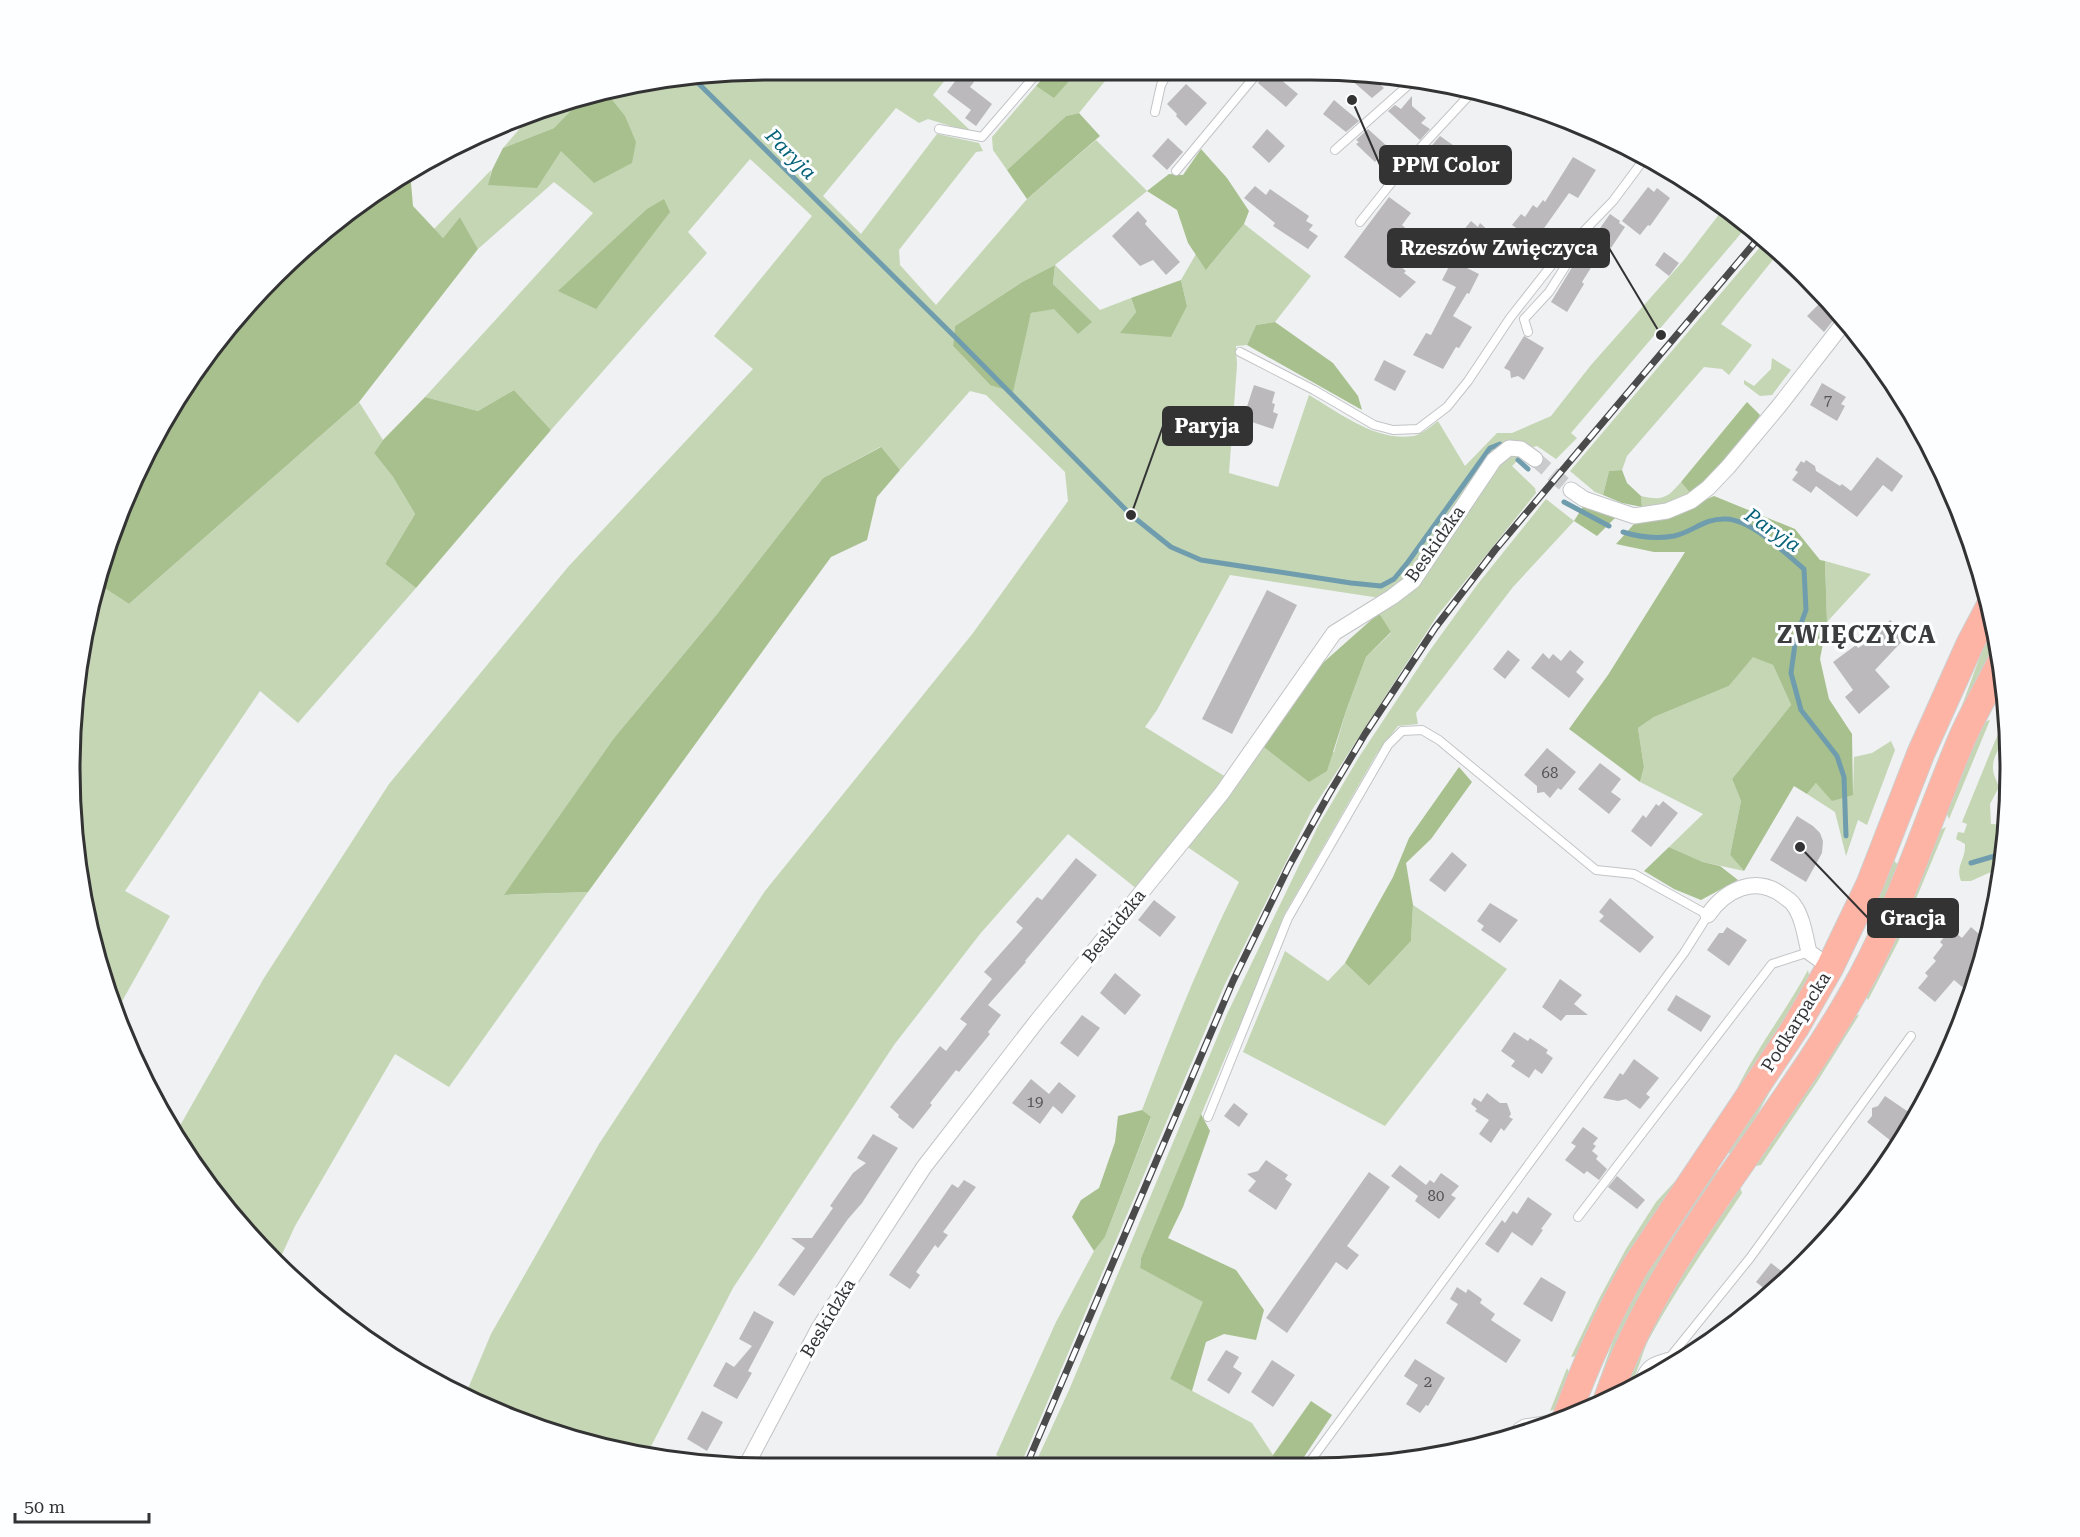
<svg xmlns="http://www.w3.org/2000/svg" width="2080" height="1537" font-family="'Roboto Serif',serif">
<rect width="100%" height="100%" fill="#eff1f3"/>
<g fill="#c5d6b4" fill-rule="evenodd">
<path d="M769,69H954L933,95L973,133L928,119L919,123L896,108L823,196L861,234L937,134L979,143L983,151L976,152L899,250L900,265L936,305L1027,199L1096,140L1147,191L1055,265L1100,310L1131,298L1136,312L1121,333L1187,306L1181,280L1196,254L1207,269L1244,224L1311,276L1275,322L1256,325L1247,345L1236,346L1237,365L1229,473L1278,487L1309,395C1340,413 1376,442 1414,436C1422,434 1431,426 1438,421L1465,466L1497,433H1512L1551,416L1591,365L1684,260L1724,208L1749,224L1571,433L1577,438L1556,459L1537,446L1529,448L1517,442L1407,576L1380,598L1230,575L1157,710L1145,727L1226,777L1137,889L1068,834L980,934L894,1045L733,1288L647,1454L587,1444L464,1398L491,1334L599,1144L765,891L973,633L1068,501L1065,472L986,395L970,391L900,470L880,447L823,478L717,614L614,738L505,895L588,892L449,1087L395,1054L295,1226L278,1263L214,1195L210,1188L212,1183L205,1179L177,1131L264,978L389,784L568,567L753,369L714,336L812,216L750,159L688,232L707,253L551,430L514,390L478,411L425,397L593,213L554,182L478,249L460,217L443,238L434,229L491,170L489,185L561,151L605,91ZM1055,265L1053,284L1091,322L1054,308L1031,313L1022,348L990,385L953,346L955,326L1022,282Z"/>
<path d="M1079,70H1114L1079,113L1066,116L1007,170L993,150L992,137L1036,86L1054,97Z"/>
<path d="M588,93L554,128L503,148L535,111Z"/>
<path d="M1767,239L1780,251L1721,324L1752,345L1729,375L1722,369L1704,367L1627,456L1622,470L1609,471L1603,495L1595,492L1570,471Z"/>
<path d="M1772,358L1791,370L1772,395L1760,396L1744,384V380L1754,386L1771,369Z"/>
<path d="M359,402L383,440L374,453L393,477L415,514L385,564L416,588L298,723L260,691L125,891L170,916L116,1012L75,859V677L95,582L129,604Z"/>
<path d="M1517,454L1521,457L1512,466L1535,488L1536,493L1437,616L1312,810L1225,984L1021,1464L1004,1465L1005,1460L996,1455L1056,1322L1094,1251L1105,1237L1151,1118L1142,1110C1171,1033 1202,956 1239,882L1186,846L1261,745L1282,761L1334,752L1347,708L1366,657L1391,633L1379,613L1466,511L1506,458Z"/>
<path d="M1681,482L1690,493C1675,500 1658,507 1642,507L1641,496C1663,501 1667,498 1681,482Z"/>
<path d="M1546,499L1574,521L1513,587L1416,713L1418,724L1398,726L1376,755L1284,915L1251,1002L1227,1053L1141,1258L1140,1268L1204,1302L1170,1379L1252,1423L1273,1455L1272,1463L1035,1464L1069,1390L1227,1014L1318,826L1359,757L1428,653L1477,585Z"/>
<path d="M1825,561L1871,574L1827,622Z"/>
<path d="M1993,626L1997,646L1956,722L1986,640Z"/>
<path d="M1753,656L1773,665L1791,705L1732,779L1741,801L1730,855L1744,871L1703,862L1669,847L1703,814L1640,782L1644,767L1638,728L1654,717L1729,686Z"/>
<path d="M2008,715C2012,739 1992,749 1993,769C1993,775 1997,781 1999,787L1990,804L1991,824L2006,825L2004,866L1971,881H1961C1955,865 1966,860 1965,844L1956,839L1958,832L1964,833L1967,824L1962,822L1995,741Z"/>
<path d="M1990,720L1949,819L1945,809L1981,723Z"/>
<path d="M1891,741L1895,750L1867,825L1858,820L1846,856L1835,812L1807,794L1816,783L1853,795L1854,757L1872,753Z"/>
<path d="M1946,827L1898,942L1868,1000L1866,996L1936,832Z"/>
<path d="M1893,857L1895,862L1901,867L1875,925L1871,918L1867,915Z"/>
<path d="M1413,905L1507,969L1385,1126L1243,1052L1285,951L1328,981L1345,963L1369,986L1411,941Z"/>
<path d="M1808,970L1810,980L1731,1102C1751,1055 1784,1015 1808,970Z"/>
<path d="M1859,1015L1817,1082L1761,1165L1751,1167L1854,1016Z"/>
<path d="M1778,1077L1734,1156L1724,1150Z"/>
<path d="M1713,1167L1723,1173L1607,1372L1594,1406L1589,1409L1625,1307Z"/>
<path d="M1679,1177L1580,1355L1571,1357L1600,1297L1626,1249L1656,1202Z"/>
<path d="M1739,1184L1742,1193C1710,1241 1676,1289 1649,1339C1639,1358 1639,1380 1621,1391L1647,1333Z"/>
<path d="M1567,1368L1571,1376L1555,1409L1550,1411Z"/>
</g>
<g fill="#a8c08e">
<path d="M1050,70H1079L1054,98L1036,86Z"/>
<path d="M605,91L625,116L636,142L632,163L594,183L561,151L537,188L488,185L492,170L503,148L554,128L588,93Z"/>
<path d="M1079,113L1100,136L1027,199L1007,170L1066,116Z"/>
<path d="M1201,149L1227,178L1249,211L1244,224L1206,270L1188,243L1177,210L1147,191L1169,174L1183,175Z"/>
<path d="M410,171L413,206L443,238L460,217L478,249L359,402L129,604L95,582L141,459L242,308L380,187Z"/>
<path d="M664,199L670,212L596,309L558,291L647,209Z"/>
<path d="M1055,265L1053,284L1092,322L1078,334L1054,309L1031,313L1013,392L990,385L953,346L955,326L1022,282Z"/>
<path d="M1181,280L1187,306L1171,337L1120,333L1136,312L1131,298Z"/>
<path d="M1275,322L1333,363L1358,396L1362,410L1247,345L1256,325Z"/>
<path d="M514,390L551,430L416,588L385,564L415,514L393,477L374,453L383,440L425,397L478,411Z"/>
<path d="M1747,402L1760,415C1744,446 1716,472 1690,493L1681,482Z"/>
<path d="M881,447L900,470L877,497L867,540L831,557L588,892L504,895L614,738L717,614L823,478Z"/>
<path d="M1622,470L1627,483L1641,496L1642,507L1622,503L1603,495L1609,471Z"/>
<path d="M1714,496L1795,529L1820,560L1825,561L1827,622L1820,659L1829,699L1852,734L1853,795L1832,801L1816,783L1807,794L1794,786L1744,871L1730,855L1741,801L1732,779L1791,705L1773,665L1753,657L1729,686L1654,717L1638,728L1644,767L1640,782L1569,729L1608,675L1685,552H1654L1616,544L1634,524L1671,515Z"/>
<path d="M1584,505L1615,518L1597,536L1574,521Z"/>
<path d="M1379,613L1391,632L1366,657L1347,708L1327,771L1309,782L1261,745L1316,669Z"/>
<path d="M1459,767L1472,782L1431,839L1406,863L1413,905L1411,941L1369,986L1345,963L1393,877L1409,838Z"/>
<path d="M1669,847L1703,862L1720,866L1738,880L1701,900L1674,889L1644,871Z"/>
<path d="M1142,1110L1151,1117L1105,1237L1094,1251L1072,1217L1081,1200L1099,1188L1115,1142L1118,1116Z"/>
<path d="M1201,1114L1210,1131L1183,1207L1168,1238L1236,1270L1264,1310L1256,1340L1224,1334L1206,1342L1192,1391L1170,1379L1203,1302L1140,1268L1141,1258Z"/>
<path d="M1311,1401L1332,1415L1300,1463H1272L1273,1455Z"/>
</g>
<g fill="none" stroke-linecap="round" stroke-linejoin="round">
<g stroke="#709dad" stroke-width="5">
<path d="M694,79L954,336L1131,515L1171,547L1201,560L1351,583L1381,586L1394,579L1408,562L1490,448L1500,444"/>
<path d="M1518,460L1528,469"/>
<path d="M1564,502L1609,526"/>
<path d="M1623,532C1639,537 1657,539 1674,536C1693,532 1704,518 1726,519C1752,520 1785,553 1804,569L1806,610L1796,637L1791,673L1801,710L1837,756L1844,777L1846,836"/>
<path d="M1971,863L2005,853"/>
</g>
</g>
<g fill="#bbb9bb">
<path d="M1269,70L1298,94L1286,107L1258,83Z"/>
<path d="M1357,70L1363,71L1384,88L1372,98L1350,79Z"/>
<path d="M962,72L974,82L970,87L992,104L976,126L965,118L971,110L947,92Z"/>
<path d="M1186,84L1207,103L1186,126L1176,116L1177,114L1167,104Z"/>
<path d="M1412,96V106L1426,118L1421,123L1430,129L1420,140L1388,111L1395,105L1401,109Z"/>
<path d="M1334,100L1359,121L1346,132L1323,114Z"/>
<path d="M1267,129L1285,146L1269,163L1252,147Z"/>
<path d="M1368,129L1388,147L1375,162L1356,144L1359,142L1356,140Z"/>
<path d="M1440,136L1460,150L1442,174L1420,159Z"/>
<path d="M1168,138L1183,152L1167,170L1152,156Z"/>
<path d="M1573,157L1596,170L1578,198L1569,193L1535,241L1512,225L1521,214L1525,217L1533,205L1537,208L1543,200L1545,202Z"/>
<path d="M1255,186L1266,195L1270,189L1309,216L1306,221L1313,225L1309,230L1318,236L1308,249L1273,226L1275,223L1244,198Z"/>
<path d="M1648,187L1654,192L1657,188L1670,198L1650,226L1648,225L1640,235L1622,221Z"/>
<path d="M1389,197L1411,213L1402,225L1420,241L1400,266L1406,271L1404,273L1416,282L1400,298L1344,257Z"/>
<path d="M1138,211L1147,221L1145,224L1180,262L1166,275L1153,260L1140,266L1112,236Z"/>
<path d="M1610,214L1620,221L1619,223L1625,227L1611,248L1606,244L1582,282L1584,284L1567,312L1551,302L1571,269Z"/>
<path d="M1471,221L1478,227L1480,223L1491,233L1467,268L1479,274L1469,294L1467,293L1453,316L1472,327L1459,348L1456,347L1443,369L1413,355L1426,333L1431,335L1456,287L1442,280L1466,234L1462,232Z"/>
<path d="M1664,252L1679,263L1669,276L1655,265Z"/>
<path d="M1825,298L1839,313L1824,332L1807,316Z"/>
<path d="M1524,336L1544,348L1524,380L1518,376L1511,378L1510,371L1504,368Z"/>
<path d="M1384,360L1406,371L1395,391L1374,380Z"/>
<path d="M1822,383L1846,397L1841,404L1845,406L1837,421L1810,405Z"/>
<path d="M1254,385L1275,392L1272,403L1275,404L1273,412L1278,414L1273,429L1243,419Z"/>
<path d="M1877,457L1903,476L1892,492L1883,485L1857,517L1816,486L1811,493L1792,480L1798,472L1795,470L1801,461L1804,463L1806,460L1815,466L1816,471L1840,486L1842,484L1851,491Z"/>
<path d="M1267,590L1297,605L1232,734L1202,719Z"/>
<path d="M1890,620L1907,636L1875,670L1890,687L1859,714L1845,697L1853,690L1833,662L1856,645L1858,648L1874,638Z"/>
<path d="M1508,650L1520,660L1505,679L1493,669Z"/>
<path d="M1570,650L1584,662L1576,672L1584,679L1569,698L1531,668L1543,653L1549,659L1553,654L1561,661Z"/>
<path d="M1547,748L1576,772L1561,790L1558,788L1550,798L1544,792L1537,793V786L1524,775Z"/>
<path d="M1600,763L1621,779L1611,792L1621,799L1609,814L1578,789Z"/>
<path d="M1663,801L1678,813L1651,847L1631,831L1643,815L1646,818L1656,804L1659,806Z"/>
<path d="M1797,816L1813,826L1820,833L1823,841L1822,853L1806,882L1770,860Z"/>
<path d="M1452,852L1467,865L1445,892L1429,880Z"/>
<path d="M1076,858L1097,875L1025,961L1026,962L988,1005L1001,1015L988,1032L990,1034L959,1072L956,1070L930,1103L932,1105L913,1129L898,1117L899,1115L890,1107L940,1046L946,1051L967,1024L960,1019L992,979L984,972L1023,928L1016,922L1037,897L1042,900Z"/>
<path d="M1610,898L1654,937L1640,953L1599,921L1604,916L1599,912Z"/>
<path d="M1154,900L1176,917L1160,937L1138,920Z"/>
<path d="M1490,903L1518,920L1500,943L1481,930L1484,926L1477,921Z"/>
<path d="M1727,927L1747,940L1729,966L1707,950L1719,933H1723Z"/>
<path d="M1971,927L1986,940L1973,996L1954,980L1935,1002L1918,988L1928,976L1925,973L1936,961L1933,958L1943,945L1940,942L1951,929L1962,938Z"/>
<path d="M1115,973L1141,995L1125,1015L1100,993Z"/>
<path d="M1560,979L1582,995L1574,1004L1588,1015H1566L1561,1021L1542,1007Z"/>
<path d="M1676,995L1711,1016L1701,1032L1667,1010Z"/>
<path d="M1082,1015L1100,1028L1078,1057L1060,1043Z"/>
<path d="M1514,1032L1528,1041L1530,1038L1548,1050L1546,1053L1553,1058L1542,1074L1535,1069L1529,1078L1511,1066L1515,1061L1501,1051Z"/>
<path d="M1634,1059L1659,1078L1646,1094L1650,1097L1640,1109L1626,1099L1618,1101L1603,1098L1620,1073L1623,1075Z"/>
<path d="M1031,1079L1049,1094L1059,1082L1076,1096L1062,1114L1053,1106L1040,1124L1012,1103Z"/>
<path d="M1487,1093L1500,1103H1507L1511,1114L1509,1117L1513,1119L1504,1131L1501,1128L1491,1143L1479,1134L1489,1120L1475,1111L1477,1109L1471,1104L1474,1098L1481,1102Z"/>
<path d="M1885,1096L1910,1113L1891,1141L1867,1122L1872,1116V1108L1878,1106Z"/>
<path d="M1234,1103L1248,1114L1239,1127L1224,1116Z"/>
<path d="M1583,1127L1598,1138L1593,1144L1596,1146L1592,1151L1598,1156L1596,1159L1607,1169L1599,1180L1587,1171L1584,1174L1565,1160L1576,1146L1571,1143Z"/>
<path d="M873,1134L898,1148L862,1203L848,1219L794,1296L778,1285L805,1248L791,1238H812L833,1208L830,1206L853,1173L866,1163L857,1158Z"/>
<path d="M1266,1160L1288,1175L1285,1179L1292,1184L1276,1210L1248,1191L1256,1181L1247,1174L1258,1171Z"/>
<path d="M1400,1165L1426,1185L1430,1180L1434,1183L1441,1173L1459,1186L1451,1195L1456,1198L1439,1219L1415,1201L1418,1196L1391,1176Z"/>
<path d="M1369,1172L1390,1187L1347,1246L1359,1255L1347,1270L1336,1262L1287,1333L1266,1318Z"/>
<path d="M1617,1176L1645,1200L1637,1209L1608,1187Z"/>
<path d="M964,1180L976,1187L943,1232L948,1235L938,1248L935,1245L916,1272L920,1275L910,1289L889,1275L952,1184L958,1188Z"/>
<path d="M1528,1197L1552,1214L1541,1229L1543,1230L1532,1246L1512,1232L1498,1253L1485,1244L1502,1220L1505,1223L1513,1211L1517,1214Z"/>
<path d="M1771,1263L1788,1276L1770,1293L1756,1282Z"/>
<path d="M1541,1277L1566,1292L1552,1322L1523,1304Z"/>
<path d="M1457,1287L1466,1293L1468,1289L1482,1299L1480,1303L1495,1314L1491,1320L1521,1340L1506,1363L1446,1323L1458,1304L1450,1299Z"/>
<path d="M754,1311L774,1322L748,1371L752,1373L737,1399L713,1386L726,1362L734,1367L752,1346L739,1339Z"/>
<path d="M1226,1350L1239,1357L1233,1367L1242,1373L1229,1394L1207,1380Z"/>
<path d="M1415,1359L1445,1378L1428,1406L1426,1405L1420,1413L1406,1404L1418,1385L1404,1376Z"/>
<path d="M1272,1360L1295,1375L1273,1407L1251,1392Z"/>
<path d="M702,1411L723,1422L707,1451L687,1439Z"/>
</g>
<g fill="none" stroke-linecap="round" stroke-linejoin="round">
<path stroke="#c9cbcd" stroke-width="15" stroke-dasharray="15 8" stroke-linecap="butt" d="M1535,459L1571,490"/>
<defs>
<g id="lane">
<path d="M1155,112L1161,85L1169,70"/>
<path d="M939,129L982,137L1040,70"/>
<path d="M1335,150L1414,80"/>
<path d="M1176,171L1260,70"/>
<path d="M1360,222L1411,158L1474,90"/>
<path d="M1528,332L1524,319L1549,292L1565,267L1564,251"/>
<path d="M1240,352L1314,390L1374,425L1393,430L1418,429L1447,407L1468,381L1510,318L1554,262L1613,201L1645,158"/>
<path d="M1208,1117L1288,918L1388,745L1402,731L1422,730L1439,740L1596,870L1634,874L1708,915L1684,953L1309,1463"/>
<path d="M1578,1217L1772,964L1809,952"/>
<path d="M1639,1380C1646,1362 1654,1361 1671,1356L1750,1258L1911,1036"/>
</g>
<g id="street">
<path d="M1571,490L1584,499L1634,516L1667,511L1691,501L1708,488L1728,467L1779,406L1846,320"/>
<path d="M1708,915C1725,890 1755,875 1782,895C1786,898 1791,901 1793,904C1803,917 1805,936 1809,952L1830,967"/>
<path d="M1520,1430L1525,1427L1545,1424"/>
<path d="M746,1466L819,1328L924,1167L1037,1021L1222,793L1334,633L1392,597L1413,581L1494,460L1509,448L1521,449L1535,459"/>
</g>
<path id="secondary" d="M1566,118L1600,133"/>
<g id="highway">
<path d="M1608,1398C1662,1244 1786,1119 1863,975C1903,900 1928,819 1961,741C1972,715 1987,690 2000,664"/>
<path d="M1566,1418C1585,1366 1607,1316 1635,1267L1795,1028L1830,967L1870,884L1921,753L1970,644L1990,606"/>
</g>
</defs>
<use href="#lane" stroke="#c2c4c6" stroke-width="10"/>
<use href="#street" stroke="#c2c4c6" stroke-width="17"/>
<use href="#secondary" stroke="#c2c4c6" stroke-width="23"/>
<use href="#highway" stroke="#cecece" stroke-width="29"/>
<use href="#lane" stroke="#fff" stroke-width="8"/>
<use href="#street" stroke="#fff" stroke-width="15"/>
<use href="#secondary" stroke="#fff" stroke-width="21"/>
<use href="#highway" stroke="#fdb4a4" stroke-width="27"/>
<defs>
<path id="rail" d="M1027,1464L1233,981L1289,866L1329,794L1365,734L1435,628L1495,550L1762,234"/>
</defs>
<use href="#rail" stroke="#4b4b4c" stroke-width="7"/>
<use href="#rail" stroke="#fdfeff" stroke-width="4.5" stroke-dasharray="14" stroke-linecap="butt"/>
</g>
<g text-anchor="middle" stroke-width="6" stroke-linejoin="round" paint-order="stroke">
<g font-size="15" fill="#555456">
<text x="1828" y="405">7</text>
<text x="1550" y="778">68</text>
<text x="1035" y="1107">19</text>
<text x="1436" y="1201">80</text>
<text x="1428" y="1387">2</text>
</g>
<g font-size="18" fill="#333334" stroke="#fdfeff">
<text transform="translate(1435 544) rotate(-55)" y="6">Beskidzka</text>
<text transform="translate(1114 926) rotate(-51)" y="6">Beskidzka</text>
<text transform="translate(1796 1022) rotate(-58)" y="6">Podkarpacka</text>
<text transform="translate(828 1318) rotate(-59)" y="6">Beskidzka</text>
</g>
<g font-size="20" font-style="italic" fill="#066278" stroke="#fdfeff">
<text transform="translate(791 154) rotate(45)" y="7">Paryja</text>
<text transform="translate(1773 530) rotate(34)" y="7">Paryja</text>
</g>
<g font-size="24" font-weight="bold" letter-spacing="1.5" fill="#3b3d3e" stroke="#fdfeff">
<text x="1857" y="643">ZWIĘCZYCA</text>
</g>
</g>
<path d="M0 0H2080V1537H0ZM769 80H1311A689 689 0 0 1 2000 769V769A689 689 0 0 1 1311 1458H769A689 689 0 0 1 80 769V769A689 689 0 0 1 769 80Z" fill="#fdfeff" fill-rule="evenodd"/>
<path fill="none" stroke="#333334" stroke-width="3" d="M769 80H1311A689 689 0 0 1 2000 769V769A689 689 0 0 1 1311 1458H769A689 689 0 0 1 80 769V769A689 689 0 0 1 769 80Z"/>
<path fill="none" stroke="#333334" stroke-width="2" d="M1352 100L1380 165M1661 335L1609 248M1131 515L1163 426M1800 847L1868 918"/>
<g fill="#333334" stroke="#fdfeff" stroke-width="2">
<circle cx="1352" cy="100" r="6"/>
<circle cx="1661" cy="335" r="6"/>
<circle cx="1131" cy="515" r="6"/>
<circle cx="1800" cy="847" r="6"/>
</g>
<g fill="#333334" stroke="#333334" stroke-width="2">
<rect x="1380" y="146" width="131" height="38" rx="6"/>
<rect x="1388" y="229" width="221" height="38" rx="6"/>
<rect x="1163" y="407" width="89" height="38" rx="6"/>
<rect x="1868" y="899" width="90" height="38" rx="6"/>
</g>
<g font-size="20" text-anchor="middle" font-weight="bold" fill="#fff">
<text x="1446" y="172">PPM Color</text>
<text x="1499" y="255">Rzeszów Zwięczyca</text>
<text x="1207" y="433">Paryja</text>
<text x="1913" y="925">Gracja</text>
</g>
<path d="M15 1513v9h134v-9" fill="none" stroke="#333334" stroke-width="3"/>
<text x="24" y="1513" font-size="18" fill="#333334" stroke="#fdfeff" stroke-width="4.5" paint-order="stroke">50 m</text>
</svg>
